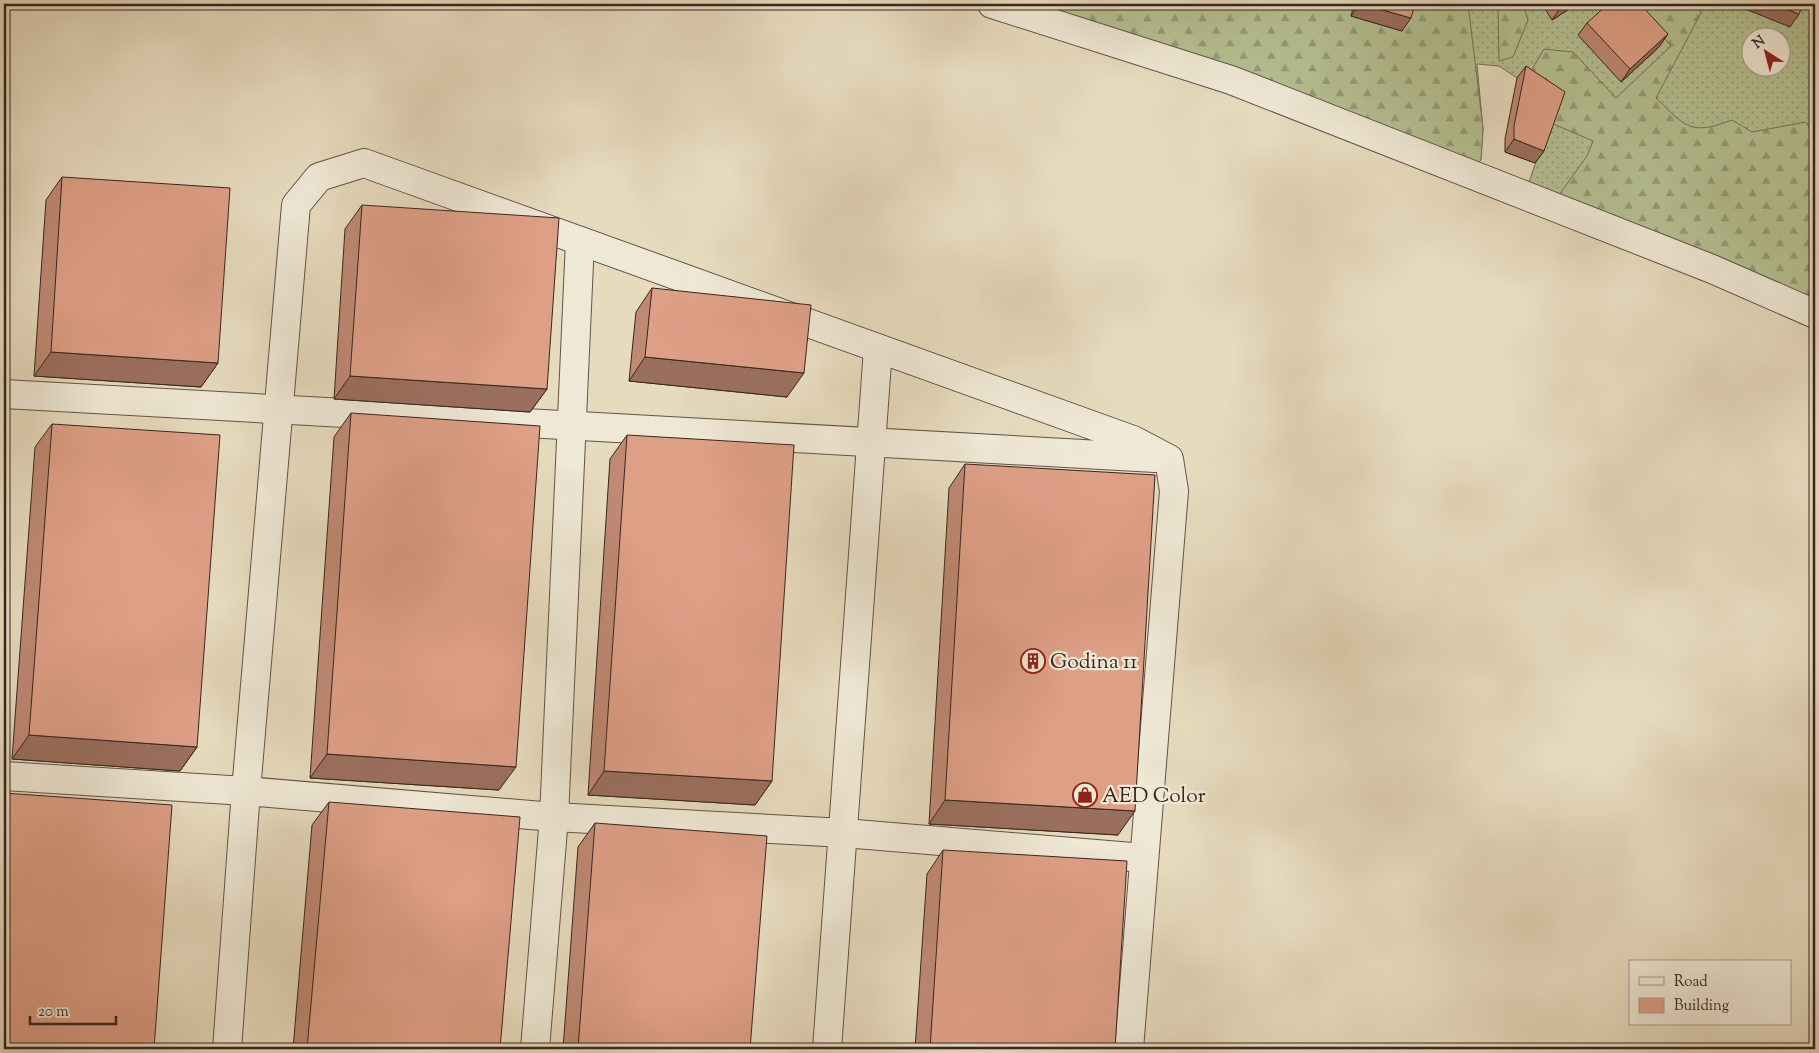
<svg xmlns="http://www.w3.org/2000/svg" width="1819" height="1053" font-family="'Sorts Mill Goudy',serif">
<defs>
<pattern id="grass-dots" width="8" height="8" patternUnits="userSpaceOnUse" patternTransform="scale(1.25)"><rect width="8" height="8" fill="#b5c092"/><path d="M2 2h.1M6 6h.1" fill="none" stroke="#949c77" stroke-width="1.8" stroke-linecap="round"/></pattern>
<pattern id="forest-firs" width="22" height="20" patternUnits="userSpaceOnUse" patternTransform="scale(1.25)"><rect width="22" height="20" fill="#b5c092"/><path d="M5 1l3.5 6h-7zM16 11l3.5 6h-7z" fill="#949c77"/></pattern>
</defs>
<rect width="100%" height="100%" fill="#e7dbbe"/>
<filter id="stains"><feTurbulence type="fractalNoise" baseFrequency=".004" numOctaves="4"/><feColorMatrix values="0 0 0 0 .2 0 0 0 0 .09 0 0 0 0 .02 0 0 0 .5 -.17"/></filter>
<radialGradient id="worn" r=".72"><stop offset=".6" stop-color="#630" stop-opacity="0"/><stop offset="1" stop-color="#630" stop-opacity=".3"/></radialGradient>
<path fill="url(#grass-dots)" stroke="#767359" fill-rule="evenodd" d="M1032,4H1815V316L1528,185L1556,104L1499,66L1477,64L1483,129L1481,160ZM1752,38H1782V68H1752Z"/>
<g fill="url(#forest-firs)" stroke="#767359">
<path d="M1057,4H1468L1483,128L1481,160L1473,168L1052,11Z"/>
<path d="M1498,4H1523L1528,20L1513,57L1499,61Z"/>
<path d="M1636,4H1697L1701,13L1656,98C1686,127 1690,136 1732,120L1752,132L1806,122L1815,137V208L1810,213L1815,222V316L1556,199L1587,156L1593,141L1549,122L1524,83L1544,49L1573,52L1616,98L1671,46Z"/>
</g>
<g fill="none" stroke-linecap="round" stroke-linejoin="round">
<defs>
<g id="minor">
<path d="M992,4L1231,80L1712,269L1815,314"/>
<path d="M4,394L1155,458"/>
<path d="M4,776L246,791L554,817L844,833L1144,858"/>
<path d="M227,1049L246,791L296,205L319,177L364,163L1133,440L1169,459L1174,491L1129,1049"/>
<path d="M535,1049L554,817L580,241"/>
<path d="M827,1049L878,349"/>
</g>
</defs>
<use href="#minor" stroke="#625348" stroke-width="30"/>
<use href="#minor" stroke="#efe8d5" stroke-width="28"/>
</g>
<g fill="#bf8974" stroke="#362620">
<path d="M1354,4H1415L1402,31L1351,16Z"/>
<path d="M1542,4H1577L1552,20Z"/>
<path d="M1815,19V41L1809,39Z"/>
<path d="M1587,23L1659,47L1621,82L1578,35Z"/>
<path d="M1526,66L1544,151L1535,163L1505,152V139L1517,78Z"/>
<path d="M62,177L218,363L201,387L34,376L46,200Z"/>
<path d="M362,205L547,389L530,412L334,399L345,229Z"/>
<path d="M652,288L787,397L629,381L636,312Z"/>
<path d="M351,413L499,790L310,778L334,437Z"/>
<path d="M52,424L197,747L180,771L12,759L35,447Z"/>
<path d="M627,435L772,781L755,805L588,795L610,459Z"/>
<path d="M965,464L1118,835L929,824L949,488Z"/>
<path d="M329,802L500,1049H293L312,825Z"/>
<path d="M595,823L750,1049H563L578,847Z"/>
<path d="M943,850L1115,1049H915L927,874Z"/>
</g>
<g fill="#9b6f5e" stroke="#362620">
<path d="M1359,4H1361L1411,18L1402,31L1351,16Z"/>
<path d="M1566,4H1577L1552,20L1561,7Z"/>
<path d="M1740,4H1773L1799,14L1790,27L1738,6Z"/>
<path d="M1815,30V41L1809,39Z"/>
<path d="M1668,34L1659,47L1621,82L1630,69Z"/>
<path d="M1514,139L1544,151L1535,163L1505,152Z"/>
<path d="M51,352L218,363L201,387L34,376Z"/>
<path d="M645,357L804,373L787,397L629,381Z"/>
<path d="M350,376L547,389L530,412L334,399Z"/>
<path d="M29,735L197,747L180,771L12,759Z"/>
<path d="M327,754L516,767L499,790L310,778Z"/>
<path d="M604,771L772,781L755,805L588,795Z"/>
<path d="M945,800L1135,811L1118,835L929,824Z"/>
</g>
<g fill="#de9f87" stroke="#362620">
<path d="M1361,4H1415L1411,18Z"/>
<path d="M1559,4H1566L1561,7Z"/>
<path d="M1608,4H1640L1668,34L1630,69L1587,23Z"/>
<path d="M1773,4H1803L1799,14Z"/>
<path d="M1526,66L1565,92L1544,151L1514,139V126Z"/>
<path d="M62,177L230,188L218,363L51,352Z"/>
<path d="M362,205L559,218L547,389L350,376Z"/>
<path d="M652,288L811,305L804,373L645,357Z"/>
<path d="M351,413L540,426L516,767L327,754Z"/>
<path d="M52,424L220,435L197,747L29,735Z"/>
<path d="M627,435L794,445L772,781L604,771Z"/>
<path d="M965,464L1155,475L1135,811L945,800Z"/>
<path d="M4,793L172,805L154,1049H4Z"/>
<path d="M329,802L520,817L500,1049H307Z"/>
<path d="M595,823L767,836L750,1049H578Z"/>
<path d="M943,850L1127,861L1115,1049H930Z"/>
</g>
<defs>
<symbol id="building-ring" viewBox="-11 -11 22 22"><circle r="9.5" fill="#efe8d5" stroke="#8f2418" stroke-width="1.5"/><path d="M-4-6H4V6H1V3H-1V6H-4ZM-2.5-4.3h1.7v1.8h-1.7ZM.8-4.3h1.7v1.8H.8ZM-2.5-1h1.7V.8h-1.7ZM.8-1h1.7V.8H.8Z" fill="#8f2418"/></symbol>
<symbol id="shop-ring" viewBox="-11 -11 22 22"><circle r="9.5" fill="#efe8d5" stroke="#8f2418" stroke-width="1.5"/><path d="M-5-2.5h2.3a2.7 3.5 0 0 1 5.4 0H5L5.5 6h-11ZM-1.5-2.5h3a1.5 2.3 0 0 0-3 0Z" fill="#8f2418"/></symbol>
</defs>
<g fill-rule="evenodd">
<use href="#building-ring" x="1019" y="647" width="28" height="28"/>
<use href="#shop-ring" x="1071" y="781" width="28" height="28"/>
</g>
<g text-anchor="middle" stroke-width="4.5" stroke-linejoin="round" paint-order="stroke">
<g font-size="21" fill="#362620" stroke="#efe8d5" text-anchor="start">
<text x="1050" y="668">Godina 11</text>
<text x="1102" y="802">AED Color</text>
</g>
</g>
<rect width="1819" height="1053" fill="none" stroke="#e7dbbe" stroke-width="20"/>
<rect x="5" y="5" width="1809" height="1043" fill="none" stroke="#362620" stroke-width="2.5"/>
<rect x="10" y="10" width="1799" height="1033" fill="none" stroke="#362620"/>
<rect x="1629" y="960" width="162" height="65" fill="#efe8d5" stroke="#a59a8d"/>
<rect x="1639" y="977" width="25" height="8" fill="#efe8d5" stroke="#a59a8d"/>
<text x="1674" y="986" font-size="15" fill="#362620">Road</text>
<rect x="1639" y="998" width="25" height="15" fill="#de9f87" stroke="#a59a8d"/>
<text x="1674" y="1010" font-size="15" fill="#362620">Building</text>
<g transform="translate(1766 52) rotate(324)"><circle r="24" fill="#efe8d5" stroke="#a59a8d"/>
<path d="M0-4L9 19L0 12L-9 19Z" fill="#8f2418"/>
<text y="-8" font-size="14" font-weight="bold" text-anchor="middle" fill="#362620">N</text>
</g>
<path d="M30 1016v8h86v-8" fill="none" stroke="#362620" stroke-width="2.5"/>
<text x="38" y="1016" font-size="15" fill="#362620" stroke="#efe8d5" stroke-width="4" paint-order="stroke">20 m</text>
<rect width="100%" height="100%" filter="url(#stains)"/>
<rect width="100%" height="100%" fill="url(#worn)"/>
</svg>
